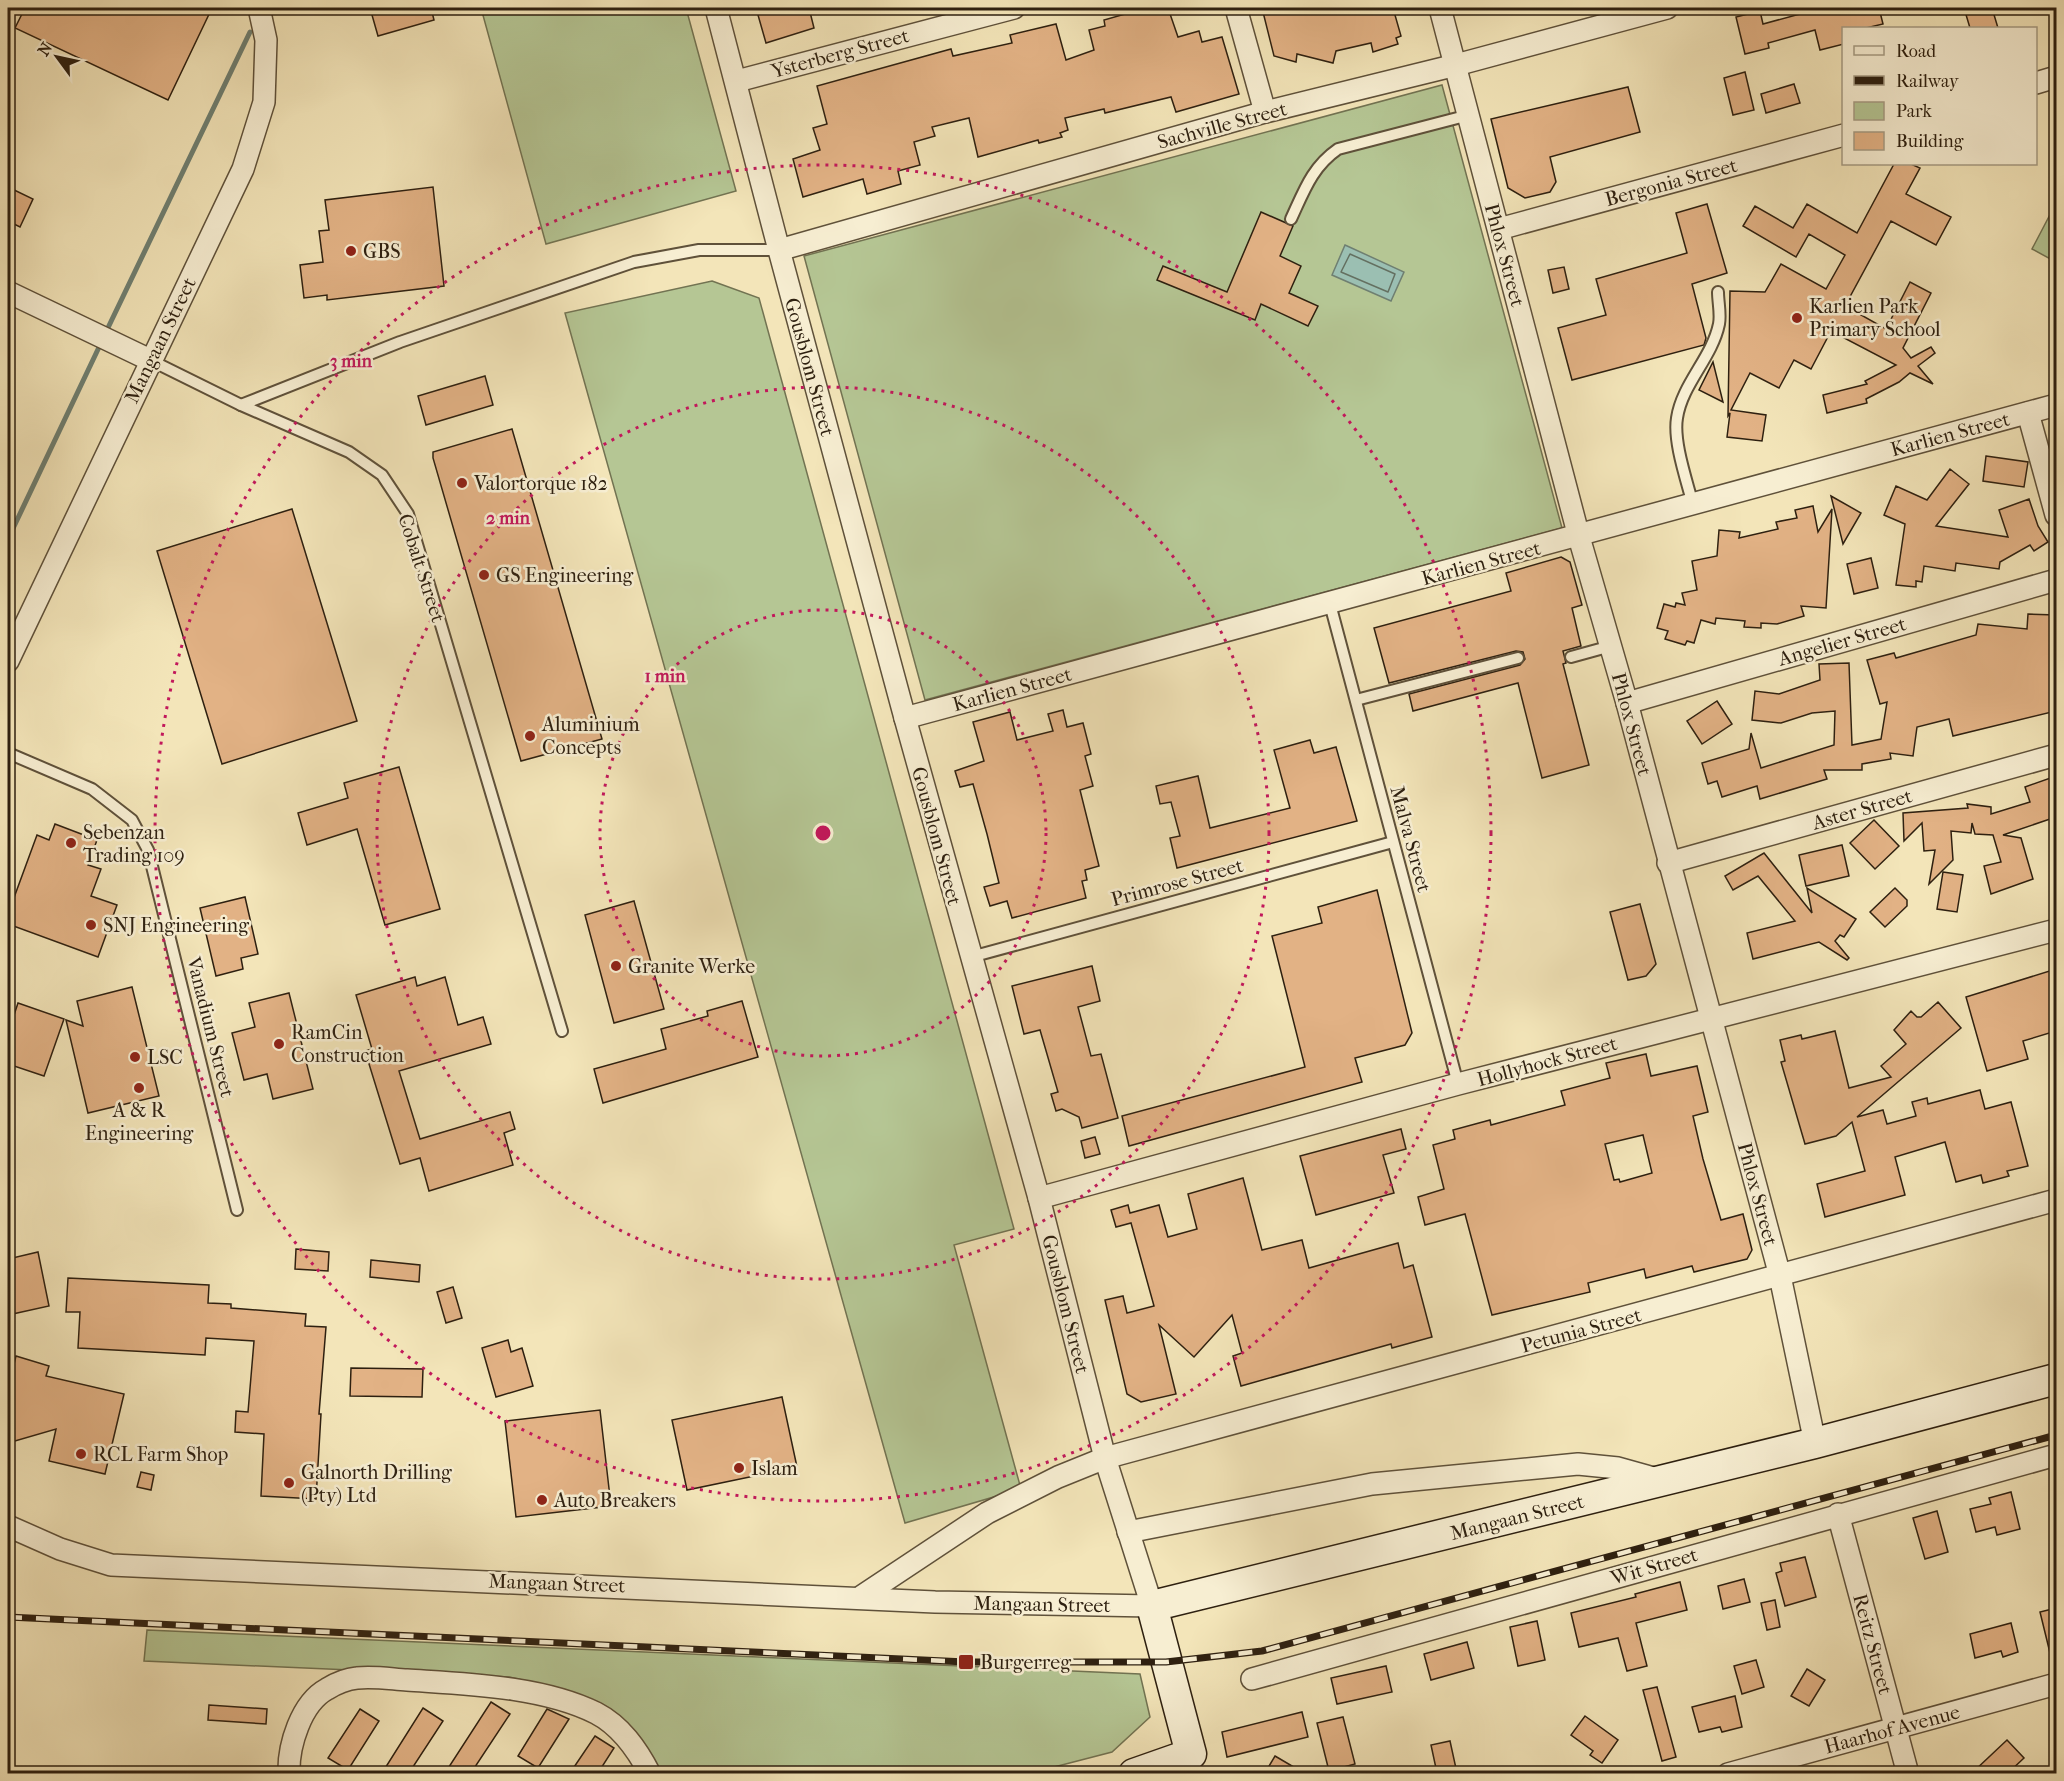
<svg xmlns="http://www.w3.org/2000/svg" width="2064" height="1781" font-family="'IM FELL French Canon',serif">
<rect width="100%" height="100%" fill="#f3e5b9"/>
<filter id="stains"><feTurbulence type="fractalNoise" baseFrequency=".00333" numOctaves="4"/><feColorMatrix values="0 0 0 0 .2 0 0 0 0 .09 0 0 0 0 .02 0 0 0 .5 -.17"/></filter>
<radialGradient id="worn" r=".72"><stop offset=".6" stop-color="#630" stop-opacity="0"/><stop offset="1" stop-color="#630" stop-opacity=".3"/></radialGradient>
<g fill="#b5c694" stroke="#727352" stroke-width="1.5">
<path d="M481,8H686L736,191L546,244Z"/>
<path d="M1442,85L1562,528L925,700L804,256Z"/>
<path d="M2054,207L2056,208V262L2032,249Z"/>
<path d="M712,281L759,298L1014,1229L954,1245L1021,1489L905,1523L565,313Z"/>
<path d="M147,1630L1140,1674L1150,1717L1112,1752L1031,1773H658C651,1760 645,1744 635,1732C605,1695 553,1687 509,1677L144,1661Z"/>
</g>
<path fill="#9bbfb2" stroke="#6f7f71" stroke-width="1.5" d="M1345,245L1404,272L1391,301L1332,275Z"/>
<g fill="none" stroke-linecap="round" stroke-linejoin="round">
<path stroke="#647061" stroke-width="1.5" d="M1350,254L1395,274L1388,292L1341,272Z"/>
<g stroke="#6f7f71" stroke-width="5">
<path d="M105,334L250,32"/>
<path d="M8,539L101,343"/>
</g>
</g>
<g fill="#e2b285" stroke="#2e2010" stroke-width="1.5" fill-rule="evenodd">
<path d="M25,8H212L168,100L15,28Z"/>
<path d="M370,8H431L434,20L378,36Z"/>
<path d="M756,8H809L814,28L766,43Z"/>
<path d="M1146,8H1168L1178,37L1199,31L1202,42L1222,37L1239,94L1176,112L1171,97L1105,113L1104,109L1065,118L1068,130L1060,133L1062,137L1039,143L1038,140L978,157L969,118L932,127L935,136L914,142L920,165L898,171L901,184L867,194L863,179L803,197L793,159L820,150L813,128L827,124L817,86L951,49L953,56L1012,43L1010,35L1056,24L1066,60L1094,50L1089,30L1105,26L1104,20Z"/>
<path d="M1262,8H1393L1401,36L1396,38L1398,44L1373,52L1371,43L1336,51L1333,63L1297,54L1296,62L1274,56Z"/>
<path d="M1810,8H1879L1883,24L1866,28H1844V44L1820,50L1815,30L1768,43L1769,48L1745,54L1736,17L1760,11L1763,24L1811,11Z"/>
<path d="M1964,8H1992L1998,28H1970Z"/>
<path d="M1745,72L1754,110L1733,115L1724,78Z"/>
<path d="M1794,84L1800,103L1766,113L1761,94Z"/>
<path d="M1628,87L1640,132L1550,157L1556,182L1550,192L1525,198L1508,188L1491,119Z"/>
<path d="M1894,164H1911L1920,168L1906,194L1951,217L1936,245L1891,221L1845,306L1886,329L1910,282L1931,293L1903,348L1911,358L1931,347L1935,353L1918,366L1933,384L1910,373L1899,382L1866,399L1867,403L1827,413L1823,395L1867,384L1865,381L1896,365L1831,331L1811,369L1794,360L1779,388L1750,373L1731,410L1766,415L1762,441L1727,437L1730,413L1728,416L1730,291L1765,292L1781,264L1826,289L1845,255L1809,234L1796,257L1743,226L1755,206L1793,228L1807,204L1857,233Z"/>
<path d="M8,187L33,199L20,227L8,221Z"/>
<path d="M433,187L444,286L327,300V295L304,298L300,265L323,262L319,231L329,230L325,200Z"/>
<path d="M1707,204L1727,273L1692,284L1706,338L1704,345L1572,380L1558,328L1606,315L1596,279L1687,253L1676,213Z"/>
<path d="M1261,212L1293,226L1280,256L1301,266L1289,293L1318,306L1308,326L1261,304L1255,320L1157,280L1163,266L1227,292Z"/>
<path d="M1564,267L1569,289L1553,293L1548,270Z"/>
<path d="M1713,362L1723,402L1699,390Z"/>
<path d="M485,376L493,405L426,425L418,396Z"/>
<path d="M512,429L602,739L521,761L433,458V452Z"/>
<path d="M1986,456L2028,462L2024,487L1983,481Z"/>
<path d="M1950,469L1969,484L1936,526L2008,537L1999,510L2029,499L2038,526L2048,542L2034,551L2030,545L2000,562L1999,569L1956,563L1955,571L1924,566L1922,582L1916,581V587L1896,585L1905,524L1884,515L1896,486L1927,500Z"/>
<path d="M1831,496L1861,513L1843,544Z"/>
<path d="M1813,506L1818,532L1832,509L1826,608L1801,606L1804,616L1777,624L1761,623V628L1744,627L1745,621L1716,618L1715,624L1701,620L1694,643L1687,641L1685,645L1665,639L1668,631L1657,628L1664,604L1675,607L1676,603L1685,605L1682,593L1697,590L1692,561L1717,556L1719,530L1740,532L1739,538L1778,529L1776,522L1797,518L1795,510Z"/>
<path d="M292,509L357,721L222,764L157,551Z"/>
<path d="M1561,557L1570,562L1582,605L1572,608L1581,646L1563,651L1566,663L1563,664L1589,765L1542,778L1518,683L1413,711L1409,694L1520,665L1525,659L1523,652L1516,651L1389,683L1374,628L1511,591L1506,573Z"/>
<path d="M1871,558L1878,588L1854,594L1847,564Z"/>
<path d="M2028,614L2056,615V711L1953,736L1949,719L1917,727L1913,756L1890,753L1891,759L1862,764V770H1824L1827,779L1760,799L1757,786L1722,797L1717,781L1708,784L1702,763L1749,749L1751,733L1761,768L1834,745L1835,711L1812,713L1781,723L1752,720L1755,691L1779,694L1820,680L1819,664L1849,663L1852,745L1881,739L1887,702L1880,704L1867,660L1894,653L1896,658L1976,635L1978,624L2027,629Z"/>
<path d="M1717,701L1732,724L1702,744L1687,721Z"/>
<path d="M1063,710L1067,727L1083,723L1091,754L1085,756L1093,786L1080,790L1099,866L1085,870L1087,880L1082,881L1086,898L1012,918L1007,901L990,906L984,887L999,883L987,834L973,784L960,787L955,771L984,761L973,722L1010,712L1017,740L1053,731L1048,714Z"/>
<path d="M1310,740L1314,753L1336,747L1357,821L1177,868L1170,838L1180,836L1171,802L1160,804L1156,786L1198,776L1210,828L1290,808L1274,750Z"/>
<path d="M399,767L440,909L385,925L357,829L307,845L298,813L348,798L344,783Z"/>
<path d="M2056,776V817L2003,835L2021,838L2033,879L1991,894L1984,866L2001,862L1993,835L1975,834L1972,823L1971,833L1951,831L1953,860L1929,884L1935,850L1924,851L1922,823L1904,841L1903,813L1968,808L1967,804L1991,807V814L2030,802L2025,787Z"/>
<path d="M1874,820L1899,846L1875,869L1850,843Z"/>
<path d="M55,824L97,840L88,865L101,869L91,896L117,905L98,957L8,924V914L37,835L49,840Z"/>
<path d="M1842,845L1849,876L1806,886L1799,855Z"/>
<path d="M1764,853L1812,913L1807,888L1856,919L1844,937L1840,935L1835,941L1849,958L1847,960L1819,942L1753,959L1747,933L1795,921L1758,876L1733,890L1725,876Z"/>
<path d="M1943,872L1963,875L1957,912L1937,909Z"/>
<path d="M1895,888L1907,900V906L1885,927L1870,912Z"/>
<path d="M1377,890L1412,1033L1405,1045L1355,1058L1362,1082L1129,1146L1122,1116L1305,1067L1272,936L1322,923L1318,907Z"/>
<path d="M245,897L258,954L241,958L243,969L216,976L200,908Z"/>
<path d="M634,901L664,1009L614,1023L585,915Z"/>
<path d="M1640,904L1656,964L1646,976L1628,980L1610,912Z"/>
<path d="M1092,966L1100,1001L1078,1007L1091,1056L1101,1054L1118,1118L1082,1128L1079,1117L1062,1109L1056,1111L1051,1094L1058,1092L1040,1030L1024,1034L1012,986Z"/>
<path d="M2056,969V1031L2023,1041L2028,1059L1987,1071L1966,997Z"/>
<path d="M415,977L417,986L445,977L458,1025L483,1017L491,1044L399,1071L420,1139L510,1112L515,1129L504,1133L513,1165L429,1191L420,1158L400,1164L365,1051L372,1049L356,995Z"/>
<path d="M132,987L159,1096L88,1113L66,1020L83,1026L77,1001Z"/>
<path d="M289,993L313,1089L273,1099L267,1074L244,1080L232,1033L255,1027L249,1003Z"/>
<path d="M742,1001L758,1057L603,1103L594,1069L666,1049L661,1029L708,1016L707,1011Z"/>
<path d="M1938,1002L1961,1028L1857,1117L1883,1110L1887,1124L1916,1116L1912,1102L1927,1098L1928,1104L1980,1090L1985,1109L2011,1102L2028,1166L2007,1171L2009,1176L1983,1183L1981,1175L1956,1182L1945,1142L1895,1157L1905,1195L1825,1217L1817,1184L1865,1171L1852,1122L1836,1136L1805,1144L1781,1062L1785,1061L1780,1040L1801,1035L1802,1039L1835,1031L1849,1088L1891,1077L1881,1066L1906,1044L1894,1030L1911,1011L1917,1017H1921Z"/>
<path d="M18,1003L64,1019L44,1076L8,1064V1033Z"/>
<path d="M1646,1054L1651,1076L1697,1066L1708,1112L1693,1116L1703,1159L1721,1220L1743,1214L1752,1250L1747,1259L1694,1272L1692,1266L1646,1278L1644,1269L1588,1283L1590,1292L1492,1315L1465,1214L1425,1225L1418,1197L1444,1189L1433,1145L1455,1139L1453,1130L1490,1120L1491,1125L1565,1105L1561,1091L1610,1078L1606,1063ZM1643,1135L1652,1173L1620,1182L1619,1179L1614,1180L1605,1144Z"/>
<path d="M1401,1129L1406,1149L1383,1155L1394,1193L1316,1215L1300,1156Z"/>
<path d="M1095,1137L1100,1154L1085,1158L1081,1141Z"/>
<path d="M1243,1178L1262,1250L1302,1240L1309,1268L1398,1243L1404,1268L1413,1265L1432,1337L1392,1348L1391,1344L1241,1386L1233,1356L1242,1353L1232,1315L1194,1357L1159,1325L1176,1394L1141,1402L1127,1394L1105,1300L1123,1296L1127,1313L1154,1306L1131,1223L1116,1227L1111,1210L1128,1205L1130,1213L1159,1205L1168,1237L1197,1229L1188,1194Z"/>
<path d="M296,1249L329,1252L328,1271L295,1269Z"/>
<path d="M38,1252L49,1306L8,1315V1259Z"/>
<path d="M371,1260L420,1265L419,1282L370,1277Z"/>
<path d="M68,1278L209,1285L208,1303L231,1304V1308L306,1314L305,1326L326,1327L319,1414H321L316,1499L261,1496L264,1434L235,1432L236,1411L248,1412L254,1341L206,1338L205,1355L78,1348L80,1312H66Z"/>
<path d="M453,1287L462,1318L446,1323L437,1292Z"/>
<path d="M508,1340L511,1352L522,1348L533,1386L496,1397L482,1348Z"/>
<path d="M16,1356L49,1366L46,1376L124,1394L105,1474L49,1461L56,1429L8,1443V1388Z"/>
<path d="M351,1368L423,1369L422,1397L350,1396Z"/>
<path d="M782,1397L797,1467L687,1490L672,1420Z"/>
<path d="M600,1410L611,1506L516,1517L505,1421Z"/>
<path d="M141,1472L154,1475L151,1490L137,1487Z"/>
<path d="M2011,1492L2020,1529L1997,1535L1995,1527L1976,1532L1970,1509L1991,1504L1989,1498Z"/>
<path d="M1937,1511L1948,1552L1925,1559L1913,1518Z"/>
<path d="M1805,1557L1816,1597L1785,1606L1776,1573L1782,1571L1780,1563Z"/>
<path d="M1744,1579L1750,1602L1723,1609L1718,1586Z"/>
<path d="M1680,1582L1687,1610L1636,1623L1647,1666L1627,1671L1618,1638L1579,1647L1571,1613L1636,1597L1635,1594Z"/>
<path d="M1775,1600L1780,1627L1767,1630L1761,1603Z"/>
<path d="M2056,1608V1656L2051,1657L2040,1612Z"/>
<path d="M1537,1621L1545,1660L1518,1666L1510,1627Z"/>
<path d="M2011,1623L2018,1652L2003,1657L2001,1651L1975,1658L1970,1634Z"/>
<path d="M1467,1642L1474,1668L1431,1680L1424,1654Z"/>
<path d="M1756,1660L1764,1687L1742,1694L1734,1666Z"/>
<path d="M1386,1666L1392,1692L1337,1704L1331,1678Z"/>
<path d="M1807,1669L1825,1680L1809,1706L1791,1696Z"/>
<path d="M1657,1687L1676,1757L1662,1761L1643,1690Z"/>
<path d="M1735,1696L1742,1727L1722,1732L1720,1727L1699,1732L1692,1707Z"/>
<path d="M491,1702L510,1714L471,1773H445Z"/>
<path d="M209,1705L267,1709L266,1724L208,1720Z"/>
<path d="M423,1708L443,1721L409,1773H382Z"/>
<path d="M360,1709L379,1721L348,1770L328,1758Z"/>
<path d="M547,1709L569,1719L538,1768L518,1756Z"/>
<path d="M1302,1712L1308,1737L1227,1757L1222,1732Z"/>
<path d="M1585,1716L1618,1740L1602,1763L1590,1755L1593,1751L1571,1735Z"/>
<path d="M1343,1717L1355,1764L1329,1771L1317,1723Z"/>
<path d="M595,1736L614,1748L598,1773H570Z"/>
<path d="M2007,1740L2024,1758L2008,1773H1972Z"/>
<path d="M1450,1741L1457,1773H1437L1431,1745Z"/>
<path d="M1275,1756L1304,1773H1265Z"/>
</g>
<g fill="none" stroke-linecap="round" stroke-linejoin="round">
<defs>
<g id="lane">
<path d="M1291,219C1304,191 1312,167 1338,149L1469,115"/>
<path d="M150,360L241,405L349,452L382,475L408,514L562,1031"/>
<path d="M241,405L400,342L634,262L699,250H779"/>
<path d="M1693,505C1687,481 1673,442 1677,418C1682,384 1712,358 1719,324C1721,314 1718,302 1718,292"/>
<path d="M1330,604L1458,1084"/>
<path d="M1571,657L1611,646"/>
<path d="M1356,700L1518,658"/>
<path d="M8,753L92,789L132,820L148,850L237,1210"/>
<path d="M971,957L1393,842"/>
</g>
<g id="street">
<path d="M1236,8L1265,112"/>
<path d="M1440,8L1579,537L1627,703L1780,1276L1815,1443"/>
<path d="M737,81L1014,8"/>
<path d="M2036,83L2056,77"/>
<path d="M1499,229L1844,135"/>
<path d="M779,250L1265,112L1456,65L1667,8"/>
<path d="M8,292L150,360"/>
<path d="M2028,413L2056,515"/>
<path d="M8,661L243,169L264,102L266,40L259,8"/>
<path d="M1627,703L2056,580"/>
<path d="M905,718L2056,405"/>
<path d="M1668,863L2056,755"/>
<path d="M1039,1198L1458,1084L2056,930"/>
<path d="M1838,1514L1908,1774"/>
<path d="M8,1526L60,1549L111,1565L935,1602L1152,1606L1105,1458L1039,1198L905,718L779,250L716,8"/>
<path d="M1128,1532L1372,1484L1578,1464L1618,1468L1661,1480"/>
<path d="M862,1596L987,1513L1058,1477L1105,1458L2056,1200"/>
<path d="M1252,1679L2056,1455"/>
<path d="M289,1774C288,1746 301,1703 327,1689C335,1684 347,1679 357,1678C373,1676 391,1679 407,1680C466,1684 542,1686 596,1713C621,1726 637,1749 650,1774"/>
<path d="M1728,1774L2056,1684"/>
</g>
<path id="secondary" d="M1134,1774L1191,1754L1152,1606L1815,1443L2056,1379"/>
</defs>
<use href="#lane" stroke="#5f513a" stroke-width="14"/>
<use href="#street" stroke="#5f513a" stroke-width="24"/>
<use href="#secondary" stroke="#2e2010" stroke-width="33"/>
<use href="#lane" stroke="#f7eed2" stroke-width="10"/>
<use href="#street" stroke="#f7eed2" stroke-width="21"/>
<use href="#secondary" stroke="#f7eed2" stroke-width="30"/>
<defs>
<path id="rail" d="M8,1617L966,1662H1166L1262,1651L2056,1435"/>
</defs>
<use href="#rail" stroke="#2e2010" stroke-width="7"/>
<use href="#rail" stroke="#f7eed2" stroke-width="4.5" stroke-dasharray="14" stroke-linecap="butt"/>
</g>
<g fill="none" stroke="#c2185b" stroke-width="3" stroke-dasharray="3 6">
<circle cx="823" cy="833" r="223"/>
<circle cx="823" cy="833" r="446"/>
<circle cx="823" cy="833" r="668"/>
</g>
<g fill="#8f2418" stroke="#f7eed2" stroke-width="2">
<circle cx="351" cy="251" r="6"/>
<circle cx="1797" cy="318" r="6"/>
<circle cx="462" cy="483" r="6"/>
<circle cx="484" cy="575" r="6"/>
<circle cx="530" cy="736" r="6"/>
<circle cx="71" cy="843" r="6"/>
<circle cx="91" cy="925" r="6"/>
<circle cx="616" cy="966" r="6"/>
<circle cx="279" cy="1044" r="6"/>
<circle cx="135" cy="1057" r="6"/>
<circle cx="139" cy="1088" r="6"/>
<circle cx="81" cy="1454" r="6"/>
<circle cx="739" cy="1468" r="6"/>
<circle cx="289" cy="1483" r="6"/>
<circle cx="542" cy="1500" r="6"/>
<rect x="958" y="1654" width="16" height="16" rx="3"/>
</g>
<g text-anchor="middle" stroke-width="5" stroke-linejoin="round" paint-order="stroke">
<g font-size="20" fill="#2e2010" stroke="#f7eed2">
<text transform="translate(840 53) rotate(-15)" y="7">Ysterberg Street</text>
<text transform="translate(1222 125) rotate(-15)" y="7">Sachville Street</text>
<text transform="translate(1671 182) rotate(-15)" y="7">Bergonia Street</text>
<text transform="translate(1505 255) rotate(75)" y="7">Phlox Street</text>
<text transform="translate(160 340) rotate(-64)" y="7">Mangaan Street</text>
<text transform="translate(810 367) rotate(75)" y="7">Gousblom Street</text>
<text transform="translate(1950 434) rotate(-15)" y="7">Karlien Street</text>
<text transform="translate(1481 563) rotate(-15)" y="7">Karlien Street</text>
<text transform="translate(422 568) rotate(72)" y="7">Cobalt Street</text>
<text transform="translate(1842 641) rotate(-16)" y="7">Angelier Street</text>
<text transform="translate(1012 689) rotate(-15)" y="7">Karlien Street</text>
<text transform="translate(1632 724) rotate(75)" y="7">Phlox Street</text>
<text transform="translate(1862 809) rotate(-16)" y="7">Aster Street</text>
<text transform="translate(937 836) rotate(75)" y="7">Gousblom Street</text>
<text transform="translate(1411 839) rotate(75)" y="7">Malva Street</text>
<text transform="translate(1177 882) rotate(-15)" y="7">Primrose Street</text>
<text transform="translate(211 1027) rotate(76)" y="7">Vanadium Street</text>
<text transform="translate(1547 1061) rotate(-15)" y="7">Hollyhock Street</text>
<text transform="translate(1758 1194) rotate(75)" y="7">Phlox Street</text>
<text transform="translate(1066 1304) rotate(76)" y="7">Gousblom Street</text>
<text transform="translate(1581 1330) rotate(-15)" y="7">Petunia Street</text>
<text transform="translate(1517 1517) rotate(-14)" y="7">Mangaan Street</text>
<text transform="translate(1654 1566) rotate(-16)" y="7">Wit Street</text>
<text transform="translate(557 1583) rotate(2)" y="7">Mangaan Street</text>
<text transform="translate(1042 1604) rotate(1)" y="7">Mangaan Street</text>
<text transform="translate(1873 1644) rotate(75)" y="7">Reitz Street</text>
<text transform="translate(1892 1729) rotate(-15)" y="7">Haarhof Avenue</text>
</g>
<g font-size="20" fill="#2e2010" stroke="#f7eed2" text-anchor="start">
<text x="363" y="258">GBS</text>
<text x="1809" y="313">Karlien Park<tspan x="1809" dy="23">Primary School</tspan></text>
<text x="474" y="490">Valortorque 182</text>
<text x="496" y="582">GS Engineering</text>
<text x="542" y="731">Aluminium<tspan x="542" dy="23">Concepts</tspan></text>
<text x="83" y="839">Sebenzan<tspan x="83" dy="23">Trading 109</tspan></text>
<text x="103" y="932">SNJ Engineering</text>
<text x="628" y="973">Granite Werke</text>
<text x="291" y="1039">RamCin<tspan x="291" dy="23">Construction</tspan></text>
<text x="147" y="1064">LSC</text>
<text x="139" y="1117" text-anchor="middle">A &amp; R<tspan x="139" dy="23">Engineering</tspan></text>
<text x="93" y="1461">RCL Farm Shop</text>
<text x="751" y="1475">Islam</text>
<text x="301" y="1479">Galnorth Drilling<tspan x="301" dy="23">(Pty) Ltd</tspan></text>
<text x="554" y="1507">Auto Breakers</text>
<text x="980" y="1669">Burgerreg</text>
</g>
</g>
<circle cx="823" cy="833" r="9" fill="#c2185b" stroke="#f7eed2" stroke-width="3"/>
<g font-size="18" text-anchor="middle" font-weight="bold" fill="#c2185b" stroke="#f7eed2" stroke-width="5" stroke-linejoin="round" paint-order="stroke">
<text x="351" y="367">3 min</text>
<text x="508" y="524">2 min</text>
<text x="665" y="682">1 min</text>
</g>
<rect width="2064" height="1781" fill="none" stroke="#f3e5b9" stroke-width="30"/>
<rect x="9" y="9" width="2046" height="1763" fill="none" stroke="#2e2010" stroke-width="3"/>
<rect x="15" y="15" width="2034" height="1751" fill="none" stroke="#2e2010" stroke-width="1.5"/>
<rect x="1842" y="27" width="195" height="138" fill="#f7eed2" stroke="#a79c84" stroke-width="1.5"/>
<rect x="1854" y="46" width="30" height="9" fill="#f7eed2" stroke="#a79c84" stroke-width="1.5"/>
<text x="1896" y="57" font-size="18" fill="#2e2010">Road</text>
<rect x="1854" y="76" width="30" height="9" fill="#2e2010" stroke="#a79c84" stroke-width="1.5"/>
<text x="1896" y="87" font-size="18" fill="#2e2010">Railway</text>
<rect x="1854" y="102" width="30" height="18" fill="#b5c694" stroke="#a79c84" stroke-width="1.5"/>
<text x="1896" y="117" font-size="18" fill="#2e2010">Park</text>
<rect x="1854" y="132" width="30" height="18" fill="#e2b285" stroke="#a79c84" stroke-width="1.5"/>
<text x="1896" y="147" font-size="18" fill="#2e2010">Building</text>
<g transform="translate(57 57) rotate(303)" stroke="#f7eed2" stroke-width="4.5" paint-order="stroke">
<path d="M0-4.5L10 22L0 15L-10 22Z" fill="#2e2010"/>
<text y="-9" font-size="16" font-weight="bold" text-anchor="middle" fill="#2e2010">N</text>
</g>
<rect width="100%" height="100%" filter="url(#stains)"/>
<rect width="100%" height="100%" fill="url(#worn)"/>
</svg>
